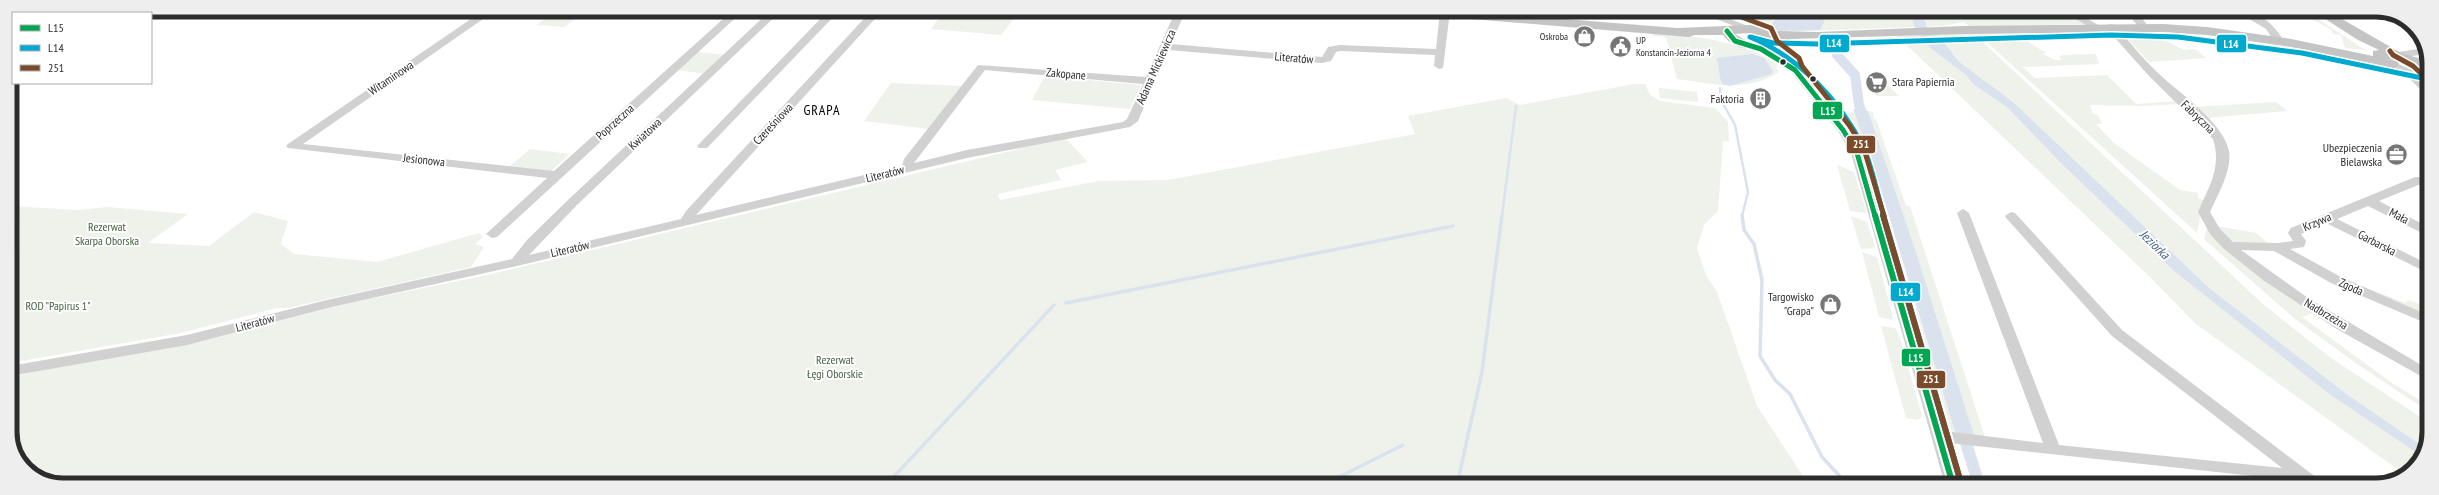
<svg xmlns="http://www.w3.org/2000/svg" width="2439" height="495" font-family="'PT Sans Narrow',sans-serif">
<rect width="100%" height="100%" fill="#fff"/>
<g fill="#eef2eb">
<path d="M556,10H587L564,27L537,25Z"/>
<path d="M659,10H731L724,17Z"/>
<path d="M944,10H1021L1001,35L931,29Z"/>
<path d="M1764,11H2028L2061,19H2082L2084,24L1971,27L1963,22L1943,26L1779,32L1751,26L1760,20Z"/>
<path d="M2297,11H2306L2365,50L2345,48L2341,35L2333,34L2332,30Z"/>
<path d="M2126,32L2151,33L2184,50L2195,49L2206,58L2149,62L2124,35Z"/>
<path d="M1653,33C1686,33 1754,44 1778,66L1776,68L1779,72C1745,93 1714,84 1677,79L1666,37L1653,36Z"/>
<path d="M1973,33L2264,305L2331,358L2428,422V442L2411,472L2404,474L2196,324L2151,278L1896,35Z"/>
<path d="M1978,34C1996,34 2015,33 2030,43C2036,46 2039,50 2046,52L2043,54L2055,60H2062L2059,57L2063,55L2096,54L2099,64L2023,67L2035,78L2107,75L2136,104L2177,101L2180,104L2143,106L2090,105L2093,114L2098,115L2102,124H2096L2114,143L2180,190L2198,193V198L2203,200L2197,233Z"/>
<path d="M697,52L726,55L707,74L677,70Z"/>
<path d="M1045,76H1046L1141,85L1130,109L1032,100Z"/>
<path d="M1884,82L1899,96H1876L1867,83Z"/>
<path d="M891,83L962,86L929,129L864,121Z"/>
<path d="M1634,84H1645L1650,95L1660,101L1715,108L1728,122L1729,142L1723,141L1718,211L1704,225L1697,248L1706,275L1717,292L1757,406L1809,485L53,484L25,469L10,439V377L334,306L483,276L1027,147L1066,139L1088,162L1055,170L1061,180L998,194L1000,200L1099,181L1168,180L1415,134L1408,116L1506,98L1520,105Z"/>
<path d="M1659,88L1697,92L1698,102L1660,98Z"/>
<path d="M2276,102L2288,111L2205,118L2193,107Z"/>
<path d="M1868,111L1873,112L1874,119H1876L1906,206H1910L1985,437L1974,435L1916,252Z"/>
<path d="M1846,112L1854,113L1865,141L1955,432H1950L1866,155Z"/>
<path d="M530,149L570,154L550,172L510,166Z"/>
<path d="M1837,165L1854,172L1867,213L1850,211Z"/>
<path d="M10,206L78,210L107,207L188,214L148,243L209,246L254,212L288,221L281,244L294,254L377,262L479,233L483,237L475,244L484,247L471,267L288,308H277L181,333L10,363Z"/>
<path d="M1851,216L1867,222L1875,246L1874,248L1861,249Z"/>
<path d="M2208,226L2316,312L2302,317L2392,383L2428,405V411L2360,366L2295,319L2204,239Z"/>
<path d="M2216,226L2256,233L2270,245C2240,244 2237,250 2216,226Z"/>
<path d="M1862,252L1877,257L1893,318L1892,320L1879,317Z"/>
<path d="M2367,288L2406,303L2408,300L2426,306L2428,302V310L2421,312Z"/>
<path d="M1881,326L1895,328L1899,335L1922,416L1918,420L1906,418Z"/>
</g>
<g fill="#dae2ee">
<path d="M1782,11H1825L1824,22L1820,30L1778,31L1769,28Z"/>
<path d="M1900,11H1915L1926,22V26L1946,45L1958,61L2013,102L2209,288L2345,393L2425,448L2420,455L2328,393L2173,270L2062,164L2007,107L1973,84L1965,74L1929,47L1914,26L1913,20Z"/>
<path d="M1752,54L1764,58L1773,71L1772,74L1730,86L1722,84C1718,73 1720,67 1716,58Z"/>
<path d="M1853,109L1868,111L1916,252L1974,435L1955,432L1877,177Z"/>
</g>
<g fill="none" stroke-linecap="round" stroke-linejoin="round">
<g stroke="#dae2ee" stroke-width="2.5">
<path d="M1720,88L1721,100L1735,125L1748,192L1742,216"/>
<path d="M1502,216L1516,106"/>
</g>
<g stroke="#dae2ee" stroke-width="3.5">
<path d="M1742,215L1744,230L1754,244L1762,280L1760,356L1775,380L1790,394L1822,457L1848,485"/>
<path d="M1066,303L1453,226"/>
<path d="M887,484L1054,305"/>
<path d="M1323,485L1403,445"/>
<path d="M1457,485L1482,372L1502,215"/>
</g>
<path stroke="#dae2ee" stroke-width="10" d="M1837,55L1855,75L1859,105L1866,124"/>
<path stroke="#dae2ee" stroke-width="12" d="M1962,430L1979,485"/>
<g fill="#d1d1d1" fill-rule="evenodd">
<path d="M68,10H81L78,13H65Z"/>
<path d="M484,10H496L303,144L554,171L733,10H744L497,237L492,238L486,234L547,178L288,148L286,146L288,144Z"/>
<path d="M771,10H782L577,205L529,255L681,219L686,211L872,10H883L696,215L902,166L904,159L978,65L1146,77L1176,10H1186L1171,44L1322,57L1328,47L1340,45L1436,49L1440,11H1450L1443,68L1439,69L1434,66L1435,55L1340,51L1336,52L1331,61L1322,63L1168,50L1138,121L1130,127L967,158L517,266L327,308L187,345L10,376V366L187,335L327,300L512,259L527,240L569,199ZM985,70L1143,84L1127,119L1123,122L967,150L914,163Z"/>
<path d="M829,10H840L707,148H699L697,146L699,144Z"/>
<path d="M1697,11H1710L1755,29L1750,32L1746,31Z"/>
<path d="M2063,11H2075L2103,28L2102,30H2094Z"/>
<path d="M2126,11H2136L2149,27L2148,29H2140Z"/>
<path d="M2236,11C2259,10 2273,23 2284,41L2283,43H2275L2266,29Z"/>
<path d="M2111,24L2115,25C2129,41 2142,58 2158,73C2179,93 2223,122 2229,151C2232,171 2218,194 2210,212L2220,229L2233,242L2277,243L2293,241L2288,233L2291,228L2415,177H2423L2425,180L2423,183L2379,201L2428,227V236L2368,206L2337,219L2428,264V273L2326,223L2301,234L2306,241L2304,247L2290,249L2341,277L2428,315V324L2331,283L2274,251L2241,250L2308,298L2428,369V380L2335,328L2263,280L2224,249L2210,234L2198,212C2209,186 2222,168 2213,139L2149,76L2107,29V25Z"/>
<path d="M1766,40L1797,62L1800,69L1847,128L1863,153L1945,431L2043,443L1957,213L1963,209L1969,213L2059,445L2282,468L2112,336L2007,219L2005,216L2011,212L2015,213L2122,330L2321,481L2323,485H2304L2299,481L1949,443L1961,485H1945L1851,153L1838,131L1791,72L1788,65L1762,45L1761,43Z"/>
<path d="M2424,48L2426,54L2398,58L2393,55L2398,52Z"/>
<path d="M2392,61L2414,71L2429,86V95L2425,94L2406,75L2388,66V62Z"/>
</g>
<path fill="#c4c4c4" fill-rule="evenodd" d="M1417,11H1466L1677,28L1750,25L1774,31L1817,32L1964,26L2163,24L2207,27L2291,39L2373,56V51L2379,50L2358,40L2313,11H2328L2401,53L2429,61V70L2403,61L2385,59L2397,61L2399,64L2397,67L2392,68L2291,47L2207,35L2163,32L1964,34L1791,39L1790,44C1769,49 1738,56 1723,35H1694L1689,37L1423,15ZM1750,33L1774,39H1777L1747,41L1735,34Z"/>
<defs>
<path id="bus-1-far1" d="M1727,31L1735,41L1761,49L1795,70L1843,130L1857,153L1875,216"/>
<path id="bus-1" d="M1875,215L1953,485"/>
<path id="bus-2-far1" d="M1884,216C1877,195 1873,169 1864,149C1841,101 1799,57 1750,37L1773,43L1817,44L2111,35L2178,37L2302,53L2427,79"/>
<path id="bus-2" d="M1883,215L1961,483"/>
<g id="bus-3-far1">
<path d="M1725,11L1771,28L1777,41L1799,58L1802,66L1849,125L1864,149L1884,216"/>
<path d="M2390,51L2393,55L2413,66L2429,81"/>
</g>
<path id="bus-3" d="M1883,215L1961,483"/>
</defs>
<use href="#bus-1-far1" stroke="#fff" stroke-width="8"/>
<use href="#bus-1" stroke="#fff" stroke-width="10"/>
<use href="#bus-2-far1" stroke="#fff" stroke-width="8"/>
<use href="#bus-2" stroke="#fff" stroke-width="10"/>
<use href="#bus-3-far1" stroke="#fff" stroke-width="8"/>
<use href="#bus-3" stroke="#fff" stroke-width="10"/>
<use href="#bus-1-far1" stroke="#00a651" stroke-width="5"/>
<use href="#bus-1" stroke="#00a651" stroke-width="6"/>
<use href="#bus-2-far1" stroke="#00a9ce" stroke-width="5"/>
<use href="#bus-2" stroke="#00a9ce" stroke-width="6"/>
<use href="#bus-3-far1" stroke="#7a4b2a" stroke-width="5"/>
<use href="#bus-3" stroke="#7a4b2a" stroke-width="6"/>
</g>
<defs>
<symbol id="shop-disc" viewBox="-11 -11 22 22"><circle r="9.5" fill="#767676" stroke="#fff"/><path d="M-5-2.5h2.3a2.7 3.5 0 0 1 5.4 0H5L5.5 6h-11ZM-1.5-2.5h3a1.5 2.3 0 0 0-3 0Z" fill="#fff"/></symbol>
<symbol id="civic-disc" viewBox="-11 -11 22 22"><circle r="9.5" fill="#767676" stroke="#fff"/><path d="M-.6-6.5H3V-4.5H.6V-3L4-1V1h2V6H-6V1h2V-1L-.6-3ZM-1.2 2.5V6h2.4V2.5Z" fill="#fff"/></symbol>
<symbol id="supermarket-disc" viewBox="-11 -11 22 22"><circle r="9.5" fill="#767676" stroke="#fff"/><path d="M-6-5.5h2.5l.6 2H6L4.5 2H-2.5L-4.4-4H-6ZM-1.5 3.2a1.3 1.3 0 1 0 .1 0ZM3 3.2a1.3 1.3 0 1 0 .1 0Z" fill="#fff"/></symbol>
<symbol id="building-disc" viewBox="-11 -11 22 22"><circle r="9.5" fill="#767676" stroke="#fff"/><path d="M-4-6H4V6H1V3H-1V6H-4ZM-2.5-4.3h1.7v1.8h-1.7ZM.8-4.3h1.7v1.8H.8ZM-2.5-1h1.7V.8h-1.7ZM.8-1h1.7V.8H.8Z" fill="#fff"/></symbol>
<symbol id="office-disc" viewBox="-11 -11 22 22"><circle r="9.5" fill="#767676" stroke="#fff"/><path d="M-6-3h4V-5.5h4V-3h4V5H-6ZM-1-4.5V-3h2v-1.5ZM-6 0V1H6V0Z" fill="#fff"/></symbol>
</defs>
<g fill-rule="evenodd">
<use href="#shop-disc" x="1572" y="24" width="25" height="25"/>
<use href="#civic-disc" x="1608" y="34" width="25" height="25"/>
<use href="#supermarket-disc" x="1864" y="70" width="25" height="25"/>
<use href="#building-disc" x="1748" y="86" width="25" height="25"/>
<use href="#office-disc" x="2384" y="142" width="25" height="25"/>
<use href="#shop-disc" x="1818" y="292" width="25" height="25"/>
</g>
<g fill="#2c2c2c" stroke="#fff" stroke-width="1.5">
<circle cx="1783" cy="62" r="3.5"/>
<circle cx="1813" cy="79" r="3.5"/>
</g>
<g text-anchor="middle" stroke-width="4" stroke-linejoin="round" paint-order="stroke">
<g font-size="10" fill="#2c2c2c" stroke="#fff" text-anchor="end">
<text x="1568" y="40">Oskroba</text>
<text x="1636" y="44" text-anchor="start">UP<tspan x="1636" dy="12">Konstancin-Jeziorna 4</tspan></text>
</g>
<g font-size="12" fill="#2c2c2c" stroke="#fff">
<text transform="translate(1294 58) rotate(5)" y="4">Literatów</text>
<text transform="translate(1156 67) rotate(-66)" y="4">Adama Mickiewicza</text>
<text transform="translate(1066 74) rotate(5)" y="4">Zakopane</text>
<text transform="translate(391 78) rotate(-34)" y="4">Witaminowa</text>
<text transform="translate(2198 117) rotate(44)" y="4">Fabryczna</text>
<text transform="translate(615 122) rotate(-42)" y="4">Poprzeczna</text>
<text transform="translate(773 124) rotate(-47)" y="4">Czereśniowa</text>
<text transform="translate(645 134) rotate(-43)" y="4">Kwiatowa</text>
<text transform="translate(424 160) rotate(6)" y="4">Jesionowa</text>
<text transform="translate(885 174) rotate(-14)" y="4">Literatów</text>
<text transform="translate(2399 216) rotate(27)" y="4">Mała</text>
<text transform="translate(2317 222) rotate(-23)" y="4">Krzywa</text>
<text transform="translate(2377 243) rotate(27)" y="4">Garbarska</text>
<text transform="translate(570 249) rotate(-13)" y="4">Literatów</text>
<text transform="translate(2351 287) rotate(24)" y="4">Zgoda</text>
<text transform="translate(2326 314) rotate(31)" y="4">Nadbrzeżna</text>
<text transform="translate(255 323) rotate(-15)" y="4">Literatów</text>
</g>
<g font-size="12" fill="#2c2c2c" stroke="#fff" text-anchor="end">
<text x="1892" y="86" text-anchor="start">Stara Papiernia</text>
<text x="1744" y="103">Faktoria</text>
<text x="2382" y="152">Ubezpieczenia<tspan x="2382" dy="14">Bielawska</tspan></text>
<text x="1814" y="301">Targowisko<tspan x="1814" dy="14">"Grapa"</tspan></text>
</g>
<g font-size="12" fill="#496240" stroke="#fff">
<text x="107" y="231">Rezerwat<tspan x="107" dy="14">Skarpa Oborska</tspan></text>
<text x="58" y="310">ROD "Papirus 1"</text>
<text x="835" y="364">Rezerwat<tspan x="835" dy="14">Łęgi Oborskie</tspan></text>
</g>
<g font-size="13" font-style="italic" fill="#455f83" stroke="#fff">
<text transform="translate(2155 244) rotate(44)" y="5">Jeziorka</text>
</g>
<g font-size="14" letter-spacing="1" fill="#000" stroke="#fff">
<text x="822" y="115">GRAPA</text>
</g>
</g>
<path d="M0 0H2439V495H0ZM63 17H2376A46 46 0 0 1 2422 63V432A46 46 0 0 1 2376 478H63A46 46 0 0 1 17 432V63A46 46 0 0 1 63 17Z" fill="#eee" fill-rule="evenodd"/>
<path fill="none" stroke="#2c2c2c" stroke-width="5" d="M63 17H2376A46 46 0 0 1 2422 63V432A46 46 0 0 1 2376 478H63A46 46 0 0 1 17 432V63A46 46 0 0 1 63 17Z"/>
<g stroke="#fff" stroke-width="1.5">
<rect x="1819" y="34" width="31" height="19" rx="4" fill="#00a9ce"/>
<rect x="2216" y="34" width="31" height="19" rx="4" fill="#00a9ce"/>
<rect x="1812" y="101" width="31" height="19" rx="4" fill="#00a651"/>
<rect x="1846" y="135" width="30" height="19" rx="4" fill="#7a4b2a"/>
<rect x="1890" y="282" width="31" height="20" rx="4" fill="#00a9ce"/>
<rect x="1901" y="348" width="30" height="19" rx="4" fill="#00a651"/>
<rect x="1916" y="370" width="30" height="19" rx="4" fill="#7a4b2a"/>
</g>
<g font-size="11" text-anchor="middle" font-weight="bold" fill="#fff">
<text x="1834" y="47">L14</text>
<text x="2231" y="48">L14</text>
<text x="1828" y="115">L15</text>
<text x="1861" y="148">251</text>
<text x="1906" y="296">L14</text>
<text x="1916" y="362">L15</text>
<text x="1931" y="383">251</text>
</g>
<rect x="12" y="12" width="140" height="72" fill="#ffffff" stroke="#ababab"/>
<rect x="20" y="25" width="20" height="6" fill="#00a651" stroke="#ababab"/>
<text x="48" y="32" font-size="12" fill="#2c2c2c">L15</text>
<rect x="20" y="45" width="20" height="6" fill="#00a9ce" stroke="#ababab"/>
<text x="48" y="52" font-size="12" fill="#2c2c2c">L14</text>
<rect x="20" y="65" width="20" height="6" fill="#7a4b2a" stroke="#ababab"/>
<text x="48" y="72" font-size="12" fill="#2c2c2c">251</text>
</svg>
